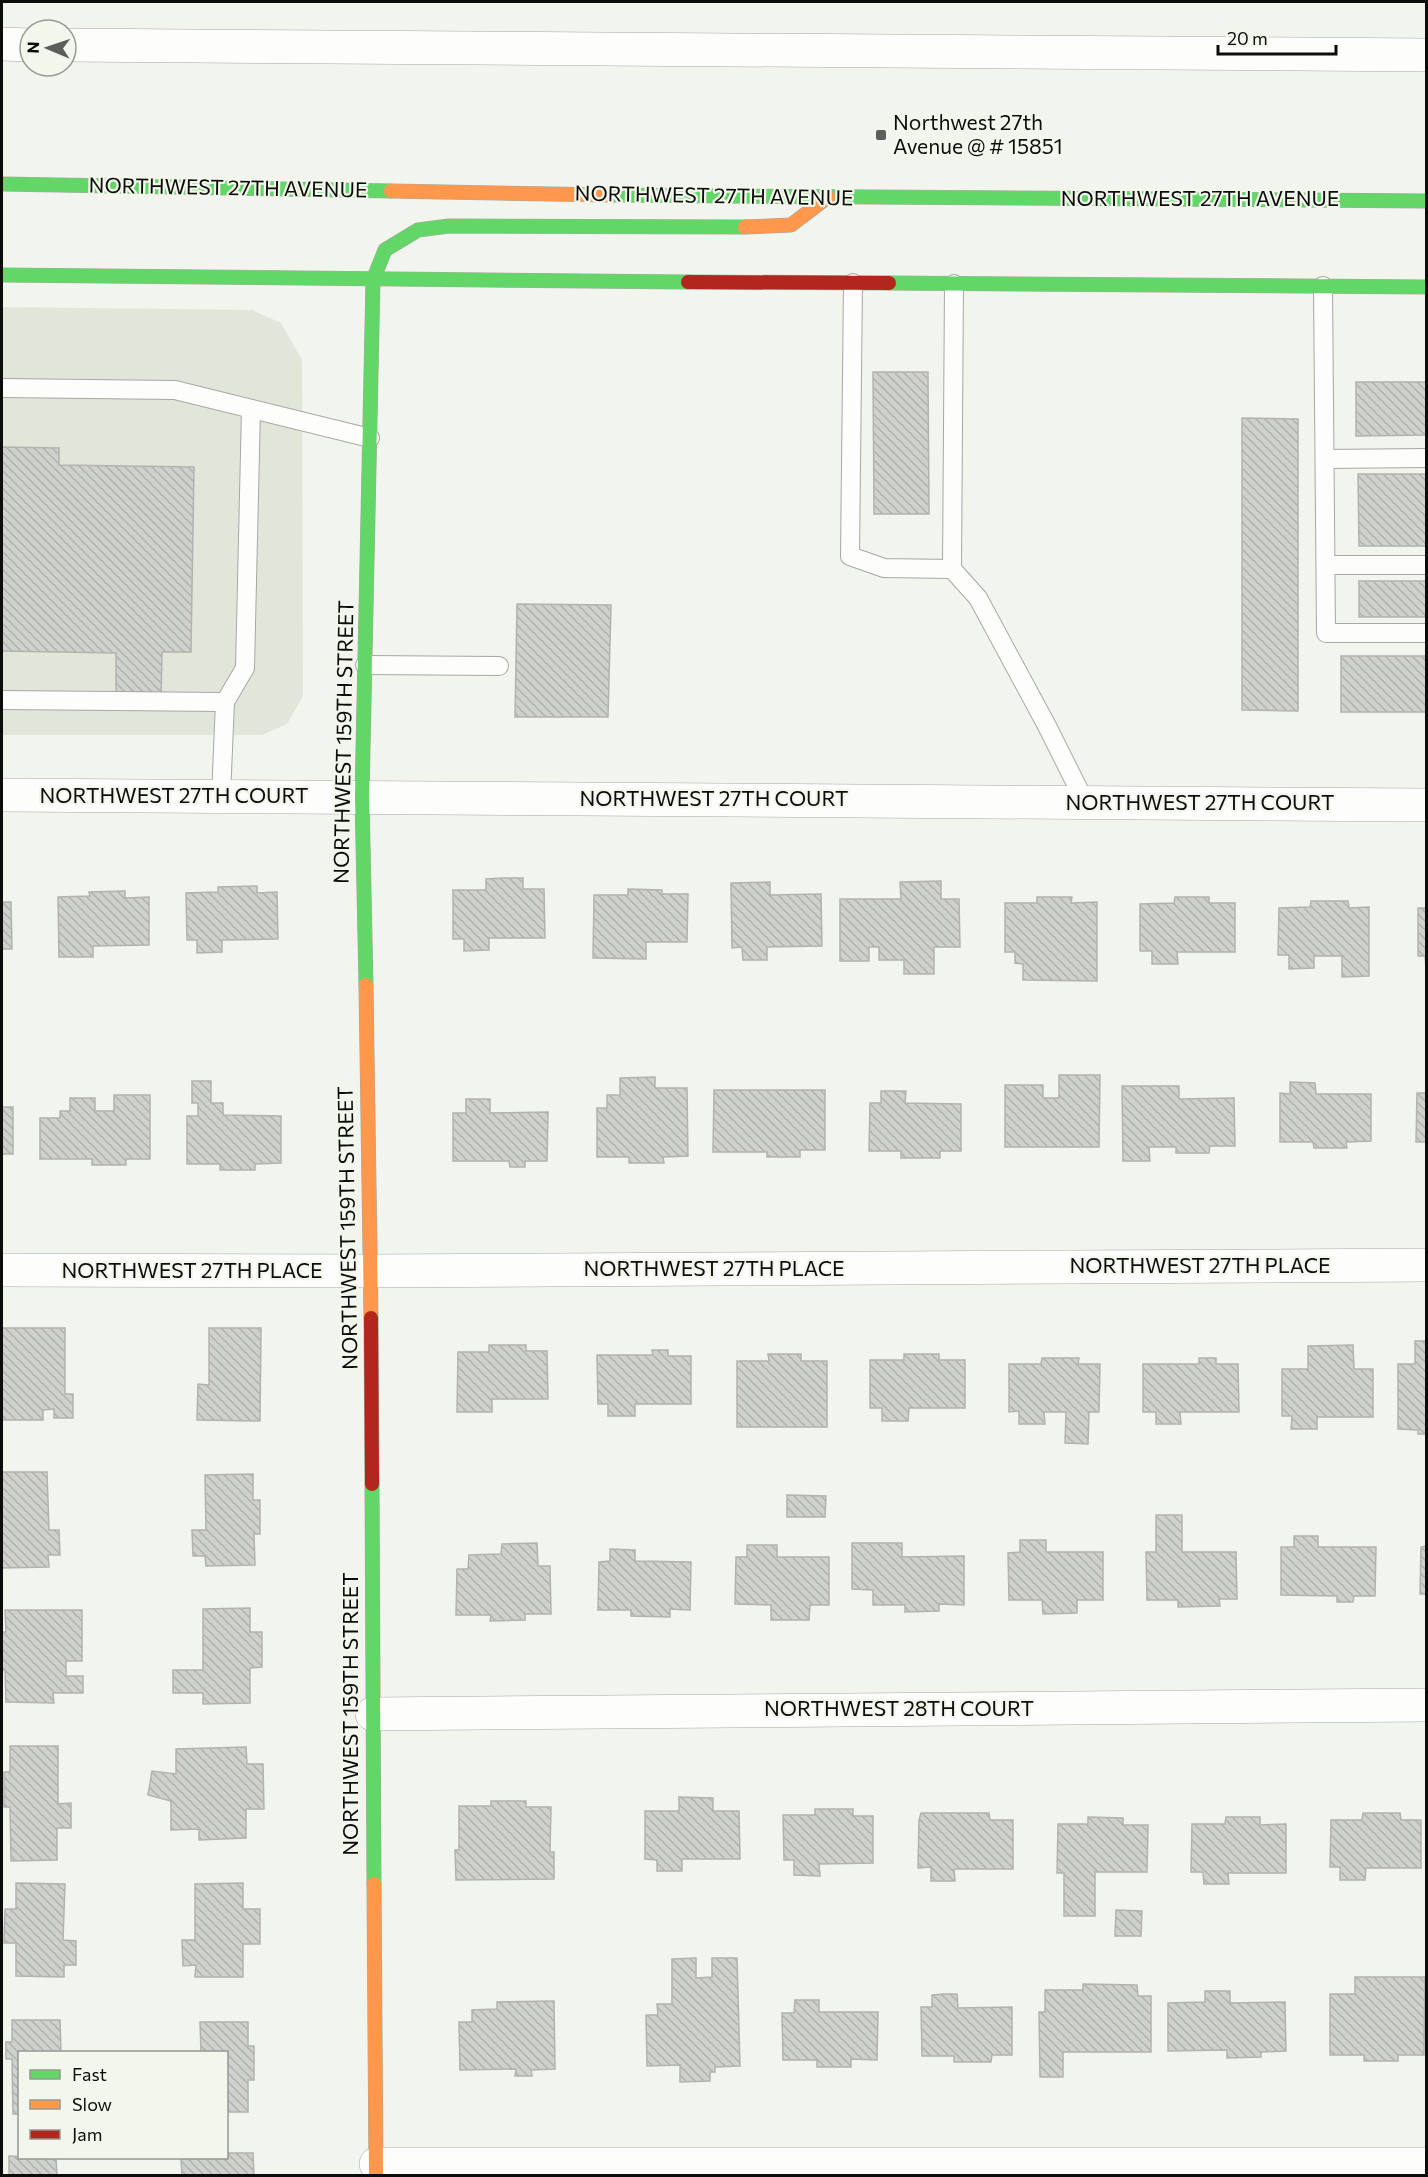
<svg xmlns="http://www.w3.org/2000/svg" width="1428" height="2177" font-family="Commissioner,sans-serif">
<defs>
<pattern id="building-back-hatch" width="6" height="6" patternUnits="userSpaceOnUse" patternTransform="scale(1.5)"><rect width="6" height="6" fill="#cfd1cc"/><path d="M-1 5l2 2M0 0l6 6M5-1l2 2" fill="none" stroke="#b1b2ae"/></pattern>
</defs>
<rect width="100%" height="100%" fill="#f2f4ee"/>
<path fill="#e2e6da" d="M2,307L252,310L281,323L302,360L303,696L287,724L262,735H2Z"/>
<g fill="url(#building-back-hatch)" stroke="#b2b3af" stroke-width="1.5">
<path d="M873,372H928L929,514H874Z"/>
<path d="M1356,382H1426V435L1356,436Z"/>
<path d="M1242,418L1298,419V711L1242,710Z"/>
<path d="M2,447L59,448V465L194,467L191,652H162L161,697H116V653L2,651Z"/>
<path d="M1358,474H1426V546H1359Z"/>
<rect x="1359" y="581" width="67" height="36"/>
<path d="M517,604L611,605L608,717H515Z"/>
<rect x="1341" y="656" width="85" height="56"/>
<path d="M504,878H523V889H544L545,938H489V950L464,951V939H453V890H486V879Z"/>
<path d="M941,881V899H959L960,947H934V974H904V960H879V947H869V961H840V899H901L900,882Z"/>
<path d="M770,882V895L821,894L822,946L767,947V960H743L742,947L732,948L731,883Z"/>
<path d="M257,886V893L277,892L278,939L222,940V952L197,953V940H187L186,893L218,892V887Z"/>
<path d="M628,889L662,890V894H688L687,942H646V959L593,958L594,895H628Z"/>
<path d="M125,891V898L149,897V945L93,946V957H59L58,897L90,896L89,892Z"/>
<path d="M1037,897H1072L1071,903L1097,902V981L1023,980V964L1015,963V952H1005V903H1037Z"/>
<path d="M1175,897H1209V903H1235V952H1177L1178,964H1152V951H1140V904L1174,903Z"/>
<path d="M1311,901H1348L1349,908L1369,907V976L1342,977V956H1314V968L1289,969V955H1278L1279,908L1310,907Z"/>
<path d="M2,902H11L12,949H2Z"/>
<path d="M1418,908H1426V968L1425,956H1418Z"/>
<path d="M1059,1075H1100L1099,1147H1005V1085H1043V1098H1059Z"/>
<path d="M655,1077V1088H687L688,1156L663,1157L664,1163H629V1157H597V1108H607V1095H620V1078Z"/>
<path d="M192,1081H211V1103H223V1115L281,1116V1163L255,1164V1170H220V1164H187V1116H198V1103H192Z"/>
<path d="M1290,1082L1315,1083L1316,1094H1371V1141L1346,1142L1347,1148H1314L1313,1142H1280V1093L1290,1094Z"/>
<path d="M1122,1086H1179V1099L1234,1098L1235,1146H1210L1209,1153H1176V1147H1149L1150,1161H1123Z"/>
<path d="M714,1090H825V1150H800V1157H767V1152H713Z"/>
<path d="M881,1091H906L905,1103L961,1104V1151H940V1158H901V1151H869L870,1103H881Z"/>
<path d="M1417,1093H1426V1142H1416Z"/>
<path d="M114,1095H150V1159H126V1165H92V1159H40V1118H60V1111H70V1098H95V1111H114Z"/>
<path d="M466,1099H490V1113L548,1112L547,1161H525V1167H510L509,1161H453V1113H466Z"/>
<rect x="2" y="1107" width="11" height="47"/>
<path d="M2,1328H65V1394H73V1418H54V1409L43,1410V1420H2Z"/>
<path d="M209,1328H261L260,1421L197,1420L198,1384L209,1385Z"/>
<path d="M1415,1341H1426V1434H1418V1430L1398,1429V1364H1415Z"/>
<path d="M489,1345H526V1351H547L548,1399H492V1412H457L458,1352H489Z"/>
<path d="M1353,1345L1354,1369H1373V1417H1317V1429H1291L1292,1416H1282V1369H1308V1346Z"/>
<path d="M652,1350H668V1356H691V1404H635V1416H608V1404H598L597,1355H653Z"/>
<path d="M768,1354H801V1361H827V1427H737V1361H769Z"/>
<path d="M904,1354H939V1360H965V1408H909L908,1421H882V1408H870V1360H904Z"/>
<path d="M1042,1358H1079L1078,1364H1100L1099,1412H1089L1088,1444L1065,1443L1066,1412H1044L1045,1424H1019V1411L1009,1412V1364H1041Z"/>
<path d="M1199,1358H1216V1364H1238L1239,1412H1180L1181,1424H1156V1412H1143V1364H1199Z"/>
<path d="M2,1472H47L49,1530H59L60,1555H48L49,1567L2,1568Z"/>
<path d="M253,1474V1500H260V1534H254L255,1565L206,1566L205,1556H193L192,1530H206L205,1475Z"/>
<path d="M787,1495L826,1496L825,1517H787Z"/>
<path d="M1156,1515H1182V1552H1236L1237,1599H1219L1220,1606L1178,1607V1600H1147L1146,1552H1156Z"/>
<path d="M1294,1536H1318V1547H1376L1375,1596H1354L1353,1602H1337V1596L1281,1595V1547H1294Z"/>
<path d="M1020,1540H1046V1552H1103V1600H1077V1613L1043,1614L1042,1600H1009L1008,1553L1020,1552Z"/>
<path d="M537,1543L538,1566H550L551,1614H525V1620L490,1621L491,1615H456L457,1569H468L469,1555L501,1554L502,1544Z"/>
<path d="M852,1543H902V1557L964,1556V1605L939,1604V1611L905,1612V1605H873V1590L852,1589Z"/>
<path d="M747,1545H777V1557H829V1605H810L809,1620H771V1605L735,1604L736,1557H747Z"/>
<path d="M1426,1546V1594H1420L1421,1547Z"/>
<path d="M610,1549L635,1550V1561L691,1562L690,1610L670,1609V1617L631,1616V1610H598L599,1562L610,1561Z"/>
<path d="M250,1608V1632H262V1667L250,1668V1703L203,1704V1693H173V1670H203V1609Z"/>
<path d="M5,1610H82V1661H66V1676H83V1693H53L54,1703L6,1702L5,1670H2V1632H6Z"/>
<path d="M10,1746H58V1804L71,1803V1828H57V1860L11,1861L10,1807H4V1772H10Z"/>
<path d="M246,1747L247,1764H263L264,1809H246V1838L199,1840V1829L171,1830V1801L148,1795L152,1771L176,1774V1749Z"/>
<path d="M679,1797L713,1798V1811H739L740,1859H682V1871H657V1860L645,1859V1811H679Z"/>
<path d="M491,1801H526V1807H551L550,1852H554V1879L456,1880L455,1850H459V1806H491Z"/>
<path d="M815,1809H853V1816H873V1863L819,1864L820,1876L794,1875V1860H784L783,1815H815Z"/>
<path d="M921,1813H989L990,1820H1013V1869H954L955,1881H931V1867L918,1868L919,1820Z"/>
<path d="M1363,1813H1400L1401,1820H1421V1868H1366L1365,1880H1340V1867H1330L1331,1820H1362Z"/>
<path d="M1088,1817L1123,1818V1825H1148L1147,1872H1095V1916H1064V1873H1057L1058,1824H1088Z"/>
<path d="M1226,1817H1260V1825L1286,1824V1873H1228L1229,1884H1204L1203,1872H1191L1192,1824H1225Z"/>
<path d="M16,1883L65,1884L63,1940L76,1941V1965H64V1977L16,1976V1943H4L5,1909H16Z"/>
<path d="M243,1883V1909H260V1944H243V1977H195L196,1965L183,1966L182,1940H195V1884Z"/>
<path d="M1116,1910L1142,1911L1141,1936H1115Z"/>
<path d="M696,1958V1978L712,1977V1958H737L740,2066L715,2067V2072H710V2081L680,2082V2065L647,2066L646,2015H658L657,2004H672V1959Z"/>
<path d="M1355,1977H1425L1424,2055H1398V2061H1364V2055H1330V1994H1355Z"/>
<path d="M1083,1984L1137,1985L1138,1996H1151V2052H1063V2077H1040L1039,2012H1045V1990H1083Z"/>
<path d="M1205,1991H1230V2003L1285,2002L1286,2051L1261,2052V2057L1227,2058V2050L1168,2051V2003L1205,2002Z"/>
<path d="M944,1994H957L958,2008L1012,2007V2055H992L991,2062H954V2056H922L921,2007H932V1995Z"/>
<path d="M795,2000H819V2012H878L877,2060L851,2059V2067H817V2060H783L782,2013H794Z"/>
<path d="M554,2001L555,2069L531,2070L532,2076H515L516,2069L460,2070L459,2022H472V2010L497,2009V2002Z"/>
<path d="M12,2020H60L61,2052H20V2114H13L12,2059H6V2042H12Z"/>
<path d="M200,2022H248V2046H254V2080H248V2112H226V2052H201Z"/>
<path d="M226,2153H253L254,2176H182L181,2158H226Z"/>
<path d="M9,2156L56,2158L57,2176H9Z"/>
</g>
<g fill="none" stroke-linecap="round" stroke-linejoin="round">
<defs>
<g id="lane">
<path d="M853,283L850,556L884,568L952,569L954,284"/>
<path d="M1323,286L1326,633H1426"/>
<path d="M2,388L175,390L370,438"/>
<path d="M1325,459L1426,458"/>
<path d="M1326,565H1426"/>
<path d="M952,569L978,598L1047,726L1085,802"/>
<path d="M365,665L499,666"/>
<path d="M2,700L225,702L245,668L251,409"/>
<path d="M221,796L225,702"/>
</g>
<g id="street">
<path d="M2,44L30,45"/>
<path d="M66,45L1426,55"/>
<path d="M2,795L1426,805"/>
<path d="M2,1270L371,1271L1426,1265"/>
<path d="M372,1714L1426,1705"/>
<path d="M376,2164H1426"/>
</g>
<g id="fast">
<path d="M2,184L391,191"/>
<path d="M608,195L1426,201"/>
<path d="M2,275L688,282"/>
<path d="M373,280L385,250L418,230L449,226L745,227"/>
<path d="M889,283L1426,287"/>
<path d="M366,985L362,797L373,280"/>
<path d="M372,1484L374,1884"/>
</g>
<g id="slow">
<path d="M391,191L608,195"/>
<path d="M745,227L791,225L828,197"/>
<path d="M366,985L371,1318"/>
<path d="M374,1884L376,2176"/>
</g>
<g id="jam">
<path d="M688,282L889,283"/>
<path d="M371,1318L372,1484"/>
</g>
</defs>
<use href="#lane" stroke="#a6a8a3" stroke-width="20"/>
<use href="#street" stroke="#a6a8a3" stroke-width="34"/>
<use href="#fast" stroke="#a6a8a3" stroke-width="15"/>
<use href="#slow" stroke="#a6a8a3" stroke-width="15"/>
<use href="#jam" stroke="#a6a8a3" stroke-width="15"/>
<use href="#lane" stroke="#fdfdfc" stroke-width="18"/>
<use href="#street" stroke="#fdfdfc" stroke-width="33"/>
<use href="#fast" stroke="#63d668" stroke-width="14"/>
<use href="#slow" stroke="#ff974d" stroke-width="14"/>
<use href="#jam" stroke="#b3261e" stroke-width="14"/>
</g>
<rect fill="#5c5e5a" stroke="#f3f6ec" stroke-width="2" x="875" y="129" width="12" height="12" rx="3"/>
<g text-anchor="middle" stroke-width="4.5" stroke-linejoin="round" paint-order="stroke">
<g font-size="21" fill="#0c0d0a" stroke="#f3f6ec" text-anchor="start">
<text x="893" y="130">Northwest 27th<tspan x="893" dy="24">Avenue @ # 15851</tspan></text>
</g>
<g font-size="21" fill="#0c0d0a" stroke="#f3f6ec">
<text transform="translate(228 188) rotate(1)" y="7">NORTHWEST 27TH AVENUE</text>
<text transform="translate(714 196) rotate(1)" y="7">NORTHWEST 27TH AVENUE</text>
<text x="1200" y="206">NORTHWEST 27TH AVENUE</text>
<text transform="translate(344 742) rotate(-89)" y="7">NORTHWEST 159TH STREET</text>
<text x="174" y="803">NORTHWEST 27TH COURT</text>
<text x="714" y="806">NORTHWEST 27TH COURT</text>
<text x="1200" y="810">NORTHWEST 27TH COURT</text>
<text transform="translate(348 1228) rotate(-91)" y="7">NORTHWEST 159TH STREET</text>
<text x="1200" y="1273">NORTHWEST 27TH PLACE</text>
<text x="714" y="1276">NORTHWEST 27TH PLACE</text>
<text x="192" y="1278">NORTHWEST 27TH PLACE</text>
<text x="899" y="1716">NORTHWEST 28TH COURT</text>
<text transform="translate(351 1714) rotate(-90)" y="7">NORTHWEST 159TH STREET</text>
</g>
</g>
<rect width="1428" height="2177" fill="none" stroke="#0c0d0a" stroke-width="6"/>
<rect x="18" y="2051" width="210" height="108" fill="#f3f6ec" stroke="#979992" stroke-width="1.5"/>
<rect x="30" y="2070" width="30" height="9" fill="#63d668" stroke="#979992" stroke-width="1.5"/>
<text x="72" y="2081" font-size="18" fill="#0c0d0a">Fast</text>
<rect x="30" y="2100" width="30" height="9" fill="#ff974d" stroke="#979992" stroke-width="1.5"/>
<text x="72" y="2111" font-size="18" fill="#0c0d0a">Slow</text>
<rect x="30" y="2130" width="30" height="9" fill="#b3261e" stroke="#979992" stroke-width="1.5"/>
<text x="72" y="2141" font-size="18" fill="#0c0d0a">Jam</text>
<g transform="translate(48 48) rotate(272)"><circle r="28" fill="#f3f6ec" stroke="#979992" stroke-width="1.5"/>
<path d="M0-4.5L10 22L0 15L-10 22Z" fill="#5c5e5a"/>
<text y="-9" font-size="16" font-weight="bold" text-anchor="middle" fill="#0c0d0a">N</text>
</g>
<path d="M1218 45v9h118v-9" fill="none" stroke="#0c0d0a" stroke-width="3"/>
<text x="1227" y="45" font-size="18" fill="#0c0d0a" stroke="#f3f6ec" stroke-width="4.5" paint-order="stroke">20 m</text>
</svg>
